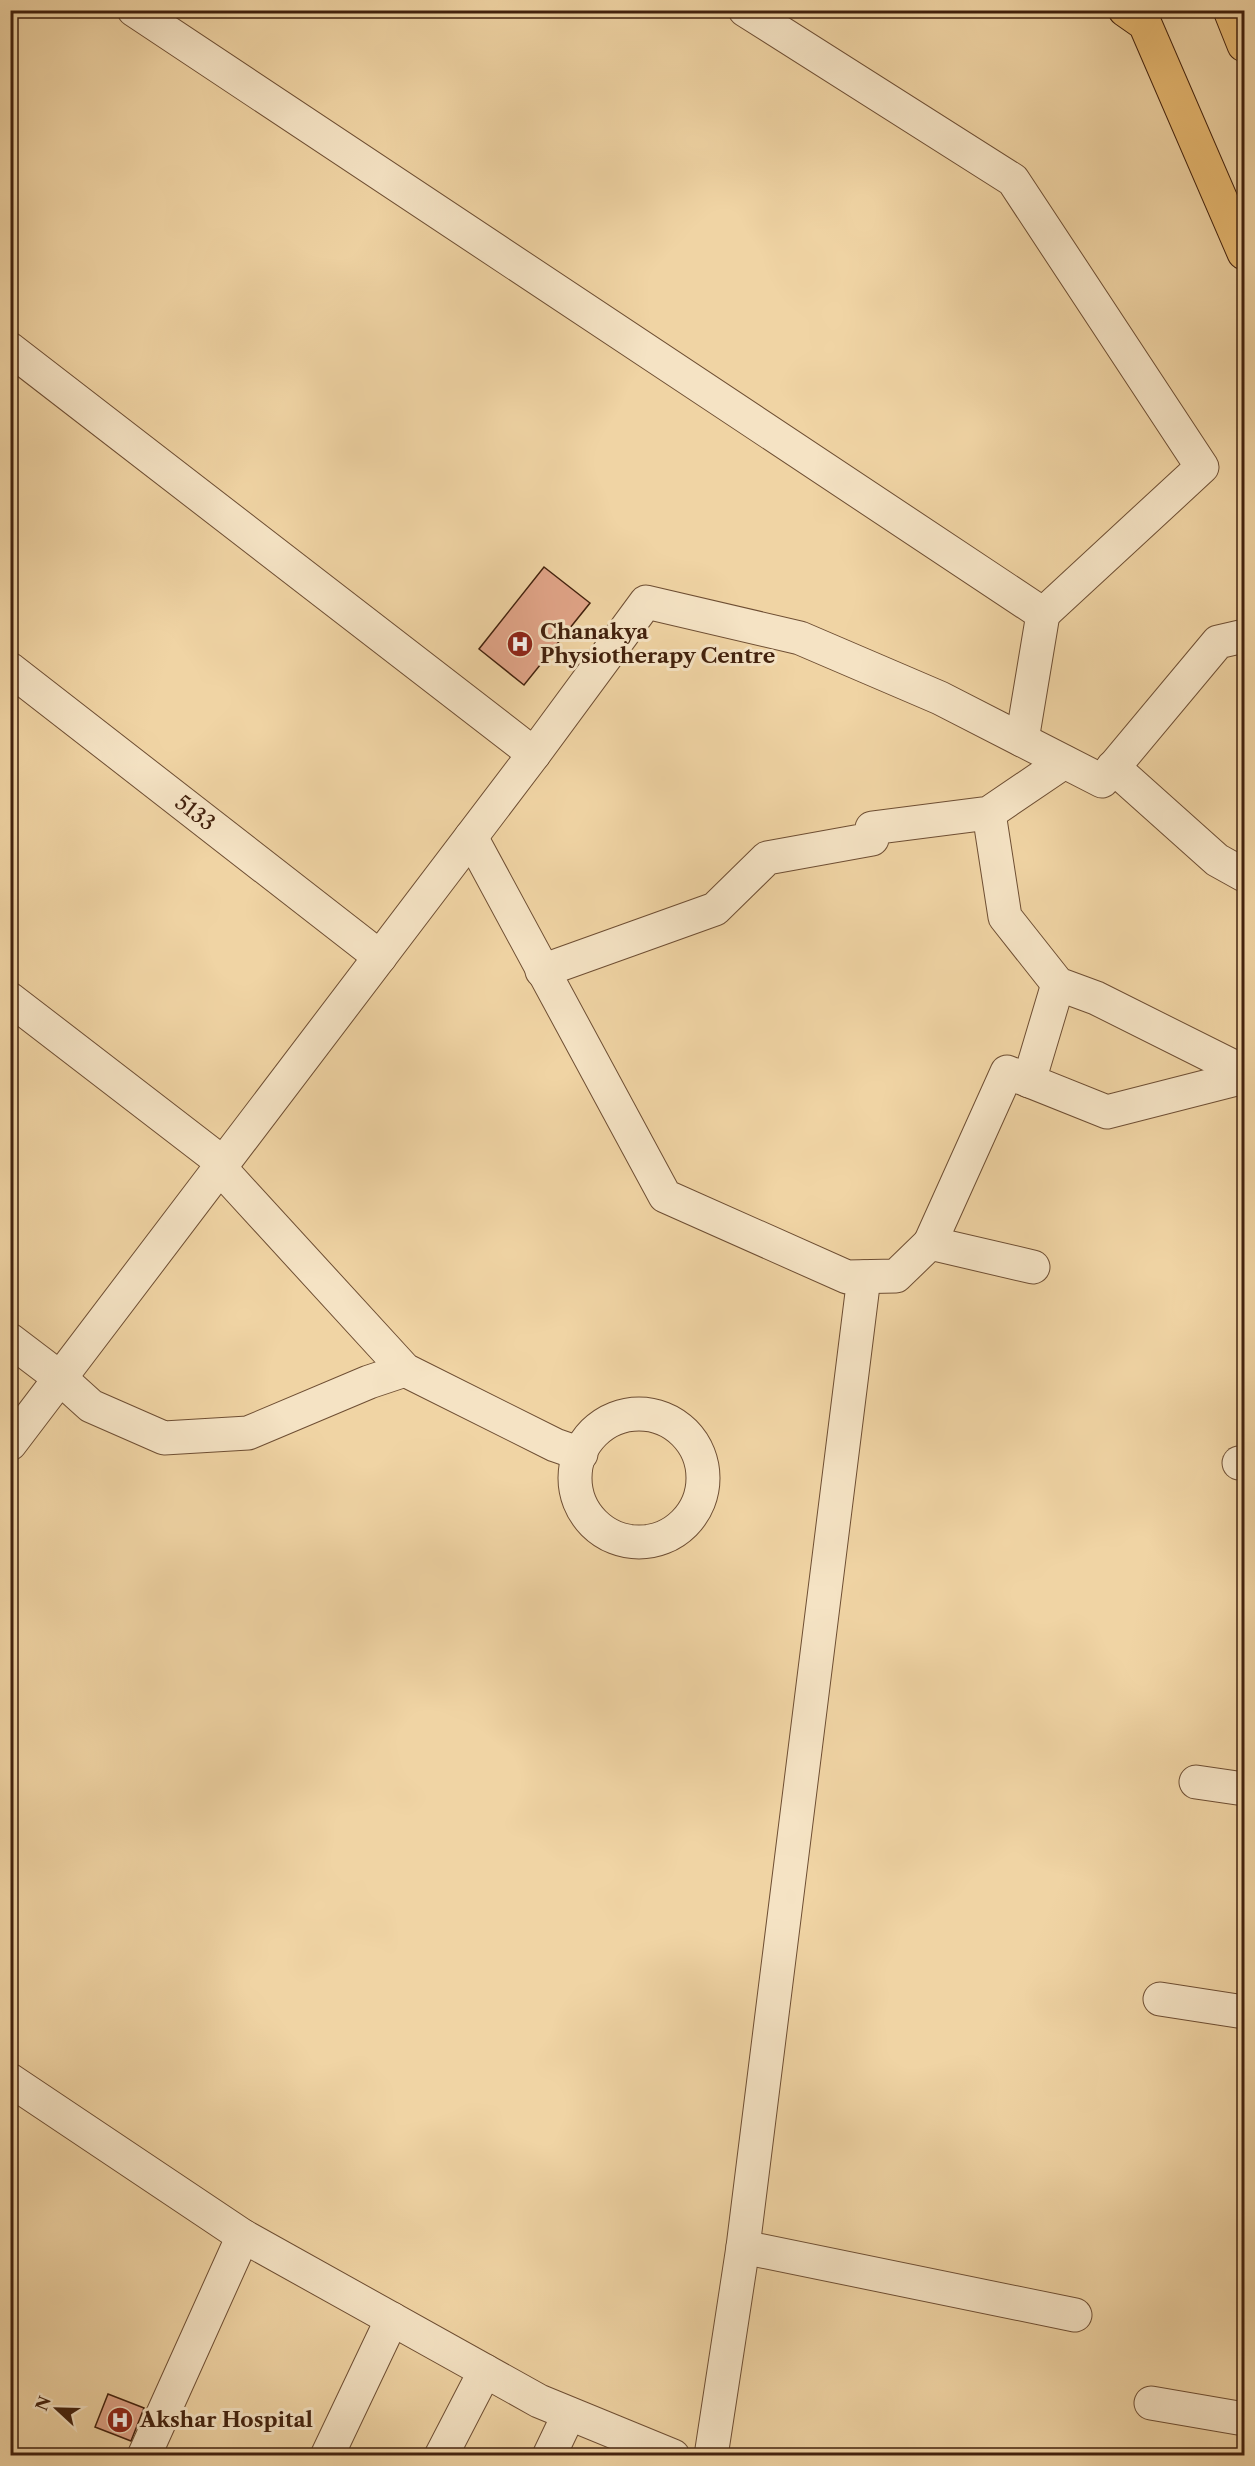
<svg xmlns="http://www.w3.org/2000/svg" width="1255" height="2466" font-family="'Libre Caslon Text',serif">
<rect width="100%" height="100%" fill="#f0d4a4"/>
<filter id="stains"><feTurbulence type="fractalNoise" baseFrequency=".00333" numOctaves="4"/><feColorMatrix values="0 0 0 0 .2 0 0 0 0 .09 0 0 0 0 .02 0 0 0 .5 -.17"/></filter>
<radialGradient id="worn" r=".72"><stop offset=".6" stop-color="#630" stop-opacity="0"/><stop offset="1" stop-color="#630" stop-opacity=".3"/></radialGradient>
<g fill="#e2a589" stroke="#42210d" stroke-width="1.5">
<path d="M544,567L590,603L524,685L479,649Z"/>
<path d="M108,2394L144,2408L131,2441L95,2427Z"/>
</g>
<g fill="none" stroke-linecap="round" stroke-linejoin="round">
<defs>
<g id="minor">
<path d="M134,10L1043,614L1022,740"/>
<path d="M745,10L1013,180L1202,467L1043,614"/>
<path d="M10,349L534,754"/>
<path d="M10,669L380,957"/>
<path d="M1113,767L1217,860L1244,875"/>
<path d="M989,813L1005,917L1058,984L1096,998L1244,1072"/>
<path d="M471,837L665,1196L847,1277L896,1276L930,1243L1033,1267"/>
<path d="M542,971L715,909L767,858L872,839V828L989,813L1064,762"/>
<path d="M10,999L223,1163"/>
<path d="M1029,1081L1058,984"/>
<path d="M220,1168L405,1370L555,1445L581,1454"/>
<path d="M930,1243L1007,1072L1107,1112L1244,1077"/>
<path d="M10,1340L60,1378L91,1406L164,1438L248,1433L369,1382L405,1370"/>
<circle cx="639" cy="1478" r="64"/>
<path d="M10,1444L534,754L646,602L800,638L940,698L1102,781L1218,642L1244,636"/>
<path d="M1239,1463H1244"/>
<path d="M1196,1782L1244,1789"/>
<path d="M1160,1999L1244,2012"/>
<path d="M10,2080L243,2236L539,2401L673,2456"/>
<path d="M743,2247L1075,2315"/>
<path d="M1151,2403L1244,2419"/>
<path d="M144,2456L243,2236"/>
<path d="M327,2456L392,2319"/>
<path d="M441,2456L485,2371"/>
<path d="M549,2456L569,2414"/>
<path d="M711,2456L743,2247L864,1277"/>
</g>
<g id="major">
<path d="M1125,10L1145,24L1244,253"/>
<path d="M1230,10L1244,45"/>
</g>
</defs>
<use href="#minor" stroke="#6e4e33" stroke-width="35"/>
<use href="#major" stroke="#42210d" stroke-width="35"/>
<use href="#minor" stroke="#f5e3c4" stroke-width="33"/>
<use href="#major" stroke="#e8ba72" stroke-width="33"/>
</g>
<defs>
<symbol id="hospital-disc" viewBox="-11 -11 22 22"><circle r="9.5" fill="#8f2418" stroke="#f5e3c4"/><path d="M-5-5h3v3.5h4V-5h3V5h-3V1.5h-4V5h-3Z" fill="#fff"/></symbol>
</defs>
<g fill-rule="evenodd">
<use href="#hospital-disc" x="505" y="629" width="30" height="30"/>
<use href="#hospital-disc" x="105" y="2405" width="30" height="30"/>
</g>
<g text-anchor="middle" stroke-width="6" stroke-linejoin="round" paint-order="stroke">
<g font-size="21" font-weight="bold" fill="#42210d" stroke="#f5e3c4" text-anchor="start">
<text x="540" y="639">Chanakya<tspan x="540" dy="24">Physiotherapy Centre</tspan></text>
<text x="140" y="2427">Akshar Hospital</text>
</g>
<g font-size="21" fill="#42210d" stroke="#f5e3c4">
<text transform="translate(195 813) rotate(38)" y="7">5133</text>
</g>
</g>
<rect width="1255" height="2466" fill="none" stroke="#f0d4a4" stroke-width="36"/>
<rect x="12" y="12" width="1231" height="2442" fill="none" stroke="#42210d" stroke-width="3"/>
<rect x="18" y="18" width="1219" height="2430" fill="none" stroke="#42210d" stroke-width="1.5"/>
<g transform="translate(57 2409) rotate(292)" stroke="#f5e3c4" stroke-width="4.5" paint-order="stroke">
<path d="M0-4.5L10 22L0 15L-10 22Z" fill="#42210d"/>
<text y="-9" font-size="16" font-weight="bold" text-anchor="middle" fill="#42210d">N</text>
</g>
<rect width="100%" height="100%" filter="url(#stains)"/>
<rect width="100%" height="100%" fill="url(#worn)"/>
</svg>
